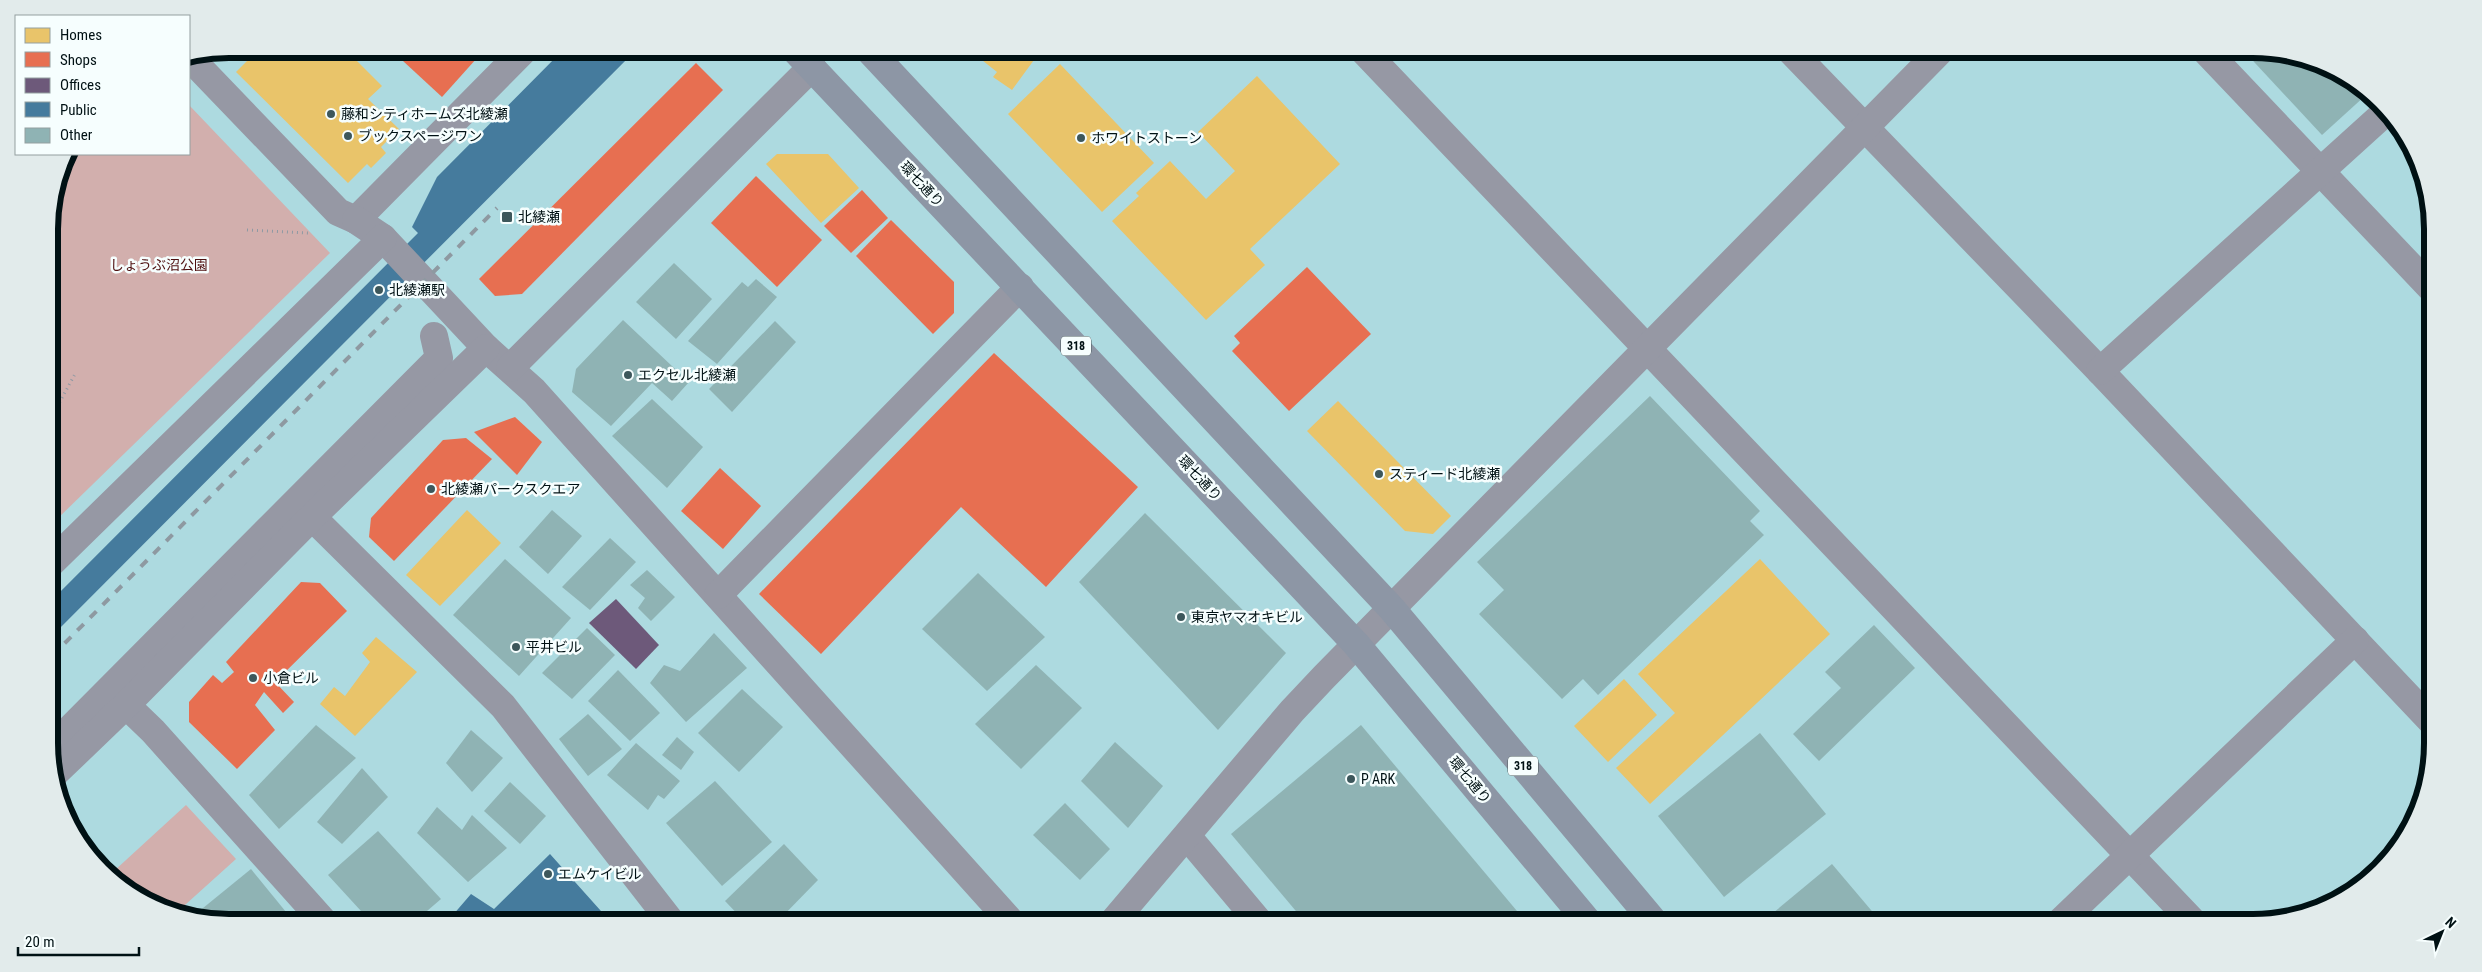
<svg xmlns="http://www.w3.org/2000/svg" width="2482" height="972" font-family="'Roboto Condensed','Noto Sans JP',sans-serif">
<rect width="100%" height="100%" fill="#addae0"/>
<g fill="#d2afad">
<path d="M189,105L330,253L51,525L49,217L66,154H189Z"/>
<path d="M186,805L236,859L175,914H171L105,870L109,867L114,871Z"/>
</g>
<g fill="#e9c46a">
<path d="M259,49H351L348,52L382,86L368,99L399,129L381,147L386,153L371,168L367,164L348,183L236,72Z"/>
<path d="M977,49H1042L1012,90L993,77L997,72L973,53Z"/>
<path d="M1060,64L1154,163L1102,212L1008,114Z"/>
<path d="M1257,76L1340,164L1250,249L1265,265L1206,320L1112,221L1139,196L1136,193L1170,161L1206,199L1235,171L1198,132Z"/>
<path d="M777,154H828L859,188L821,223L766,164Z"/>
<path d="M1338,401L1451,516L1433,534L1405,531L1307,431Z"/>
<path d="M467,510L501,543L440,606L406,575Z"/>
<path d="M1760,559L1830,634L1650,804L1616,768L1675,713L1638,674Z"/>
<path d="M376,637L417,672L355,736L320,704L334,687L345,696L370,662L362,653Z"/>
<path d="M1624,679L1657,715L1608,762L1574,726Z"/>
</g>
<g fill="#e76f51">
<path d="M390,49H467L477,58L442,97Z"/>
<path d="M960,49H973L969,55Z"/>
<path d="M696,63L723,90L522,294L495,296L479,279Z"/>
<path d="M756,176L822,240L777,287L711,223Z"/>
<path d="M862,190L888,218L851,253L824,226Z"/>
<path d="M891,220L954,282V313L933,334L856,256Z"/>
<path d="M1307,267L1371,334L1289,411L1232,351L1240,343L1234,336Z"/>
<path d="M994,353L1138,487L1046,587L961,507L821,654L759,594Z"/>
<path d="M515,417L542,442L517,475L474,432Z"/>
<path d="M466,438L492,459L394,561L369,537L371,518L443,440Z"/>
<path d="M720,468L761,506L723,549L681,511Z"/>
<path d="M301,582L320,583L347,611L275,682L294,702L283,713L264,692L255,705L275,730L237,769L189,722V702L213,675L222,683L234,672L226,662Z"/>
<path d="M1233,914L1241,923H1222Z"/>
</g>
<path fill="#6d597a" d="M616,599L659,645L636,669L589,623Z"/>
<g fill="#457b9d">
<path d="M564,49H637L51,637V601L418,233L412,227L437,177Z"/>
<path d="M550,854L609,920L605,923H446L471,894L494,909Z"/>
</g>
<g fill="#8fb3b4">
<path d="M2242,49L2311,58L2366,95L2322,135Z"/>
<path d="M674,263L712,299L676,339L636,302Z"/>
<path d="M756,279L777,297L717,364L688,341L742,282L748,287Z"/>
<path d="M623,320L689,382L672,401L652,383L611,426L572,392L576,369Z"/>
<path d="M775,321L796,342L732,412L709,389Z"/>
<path d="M1650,396L1760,511L1750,521L1764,535L1598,695L1583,679L1562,699L1479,614L1504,590L1477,562Z"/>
<path d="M652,399L703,447L667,488L612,436Z"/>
<path d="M552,510L582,536L548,574L519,547Z"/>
<path d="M1145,513L1286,653L1218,730L1079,582Z"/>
<path d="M610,538L636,562L590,610L562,587Z"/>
<path d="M505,559L571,618L519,676L453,615Z"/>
<path d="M647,570L675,597L651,621L638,608L645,598L630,585Z"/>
<path d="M978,573L1045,637L987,691L922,629Z"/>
<path d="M1874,625L1915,668L1819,761L1793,734L1841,688L1825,672Z"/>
<path d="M587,628L615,655L572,699L542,673Z"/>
<path d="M714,633L747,668L686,722L650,683L664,665L680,671Z"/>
<path d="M1036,665L1082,708L1021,769L975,724Z"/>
<path d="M618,670L660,713L630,741L588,701Z"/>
<path d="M742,689L783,727L739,772L698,733Z"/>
<path d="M588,714L622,749L588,776L559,739Z"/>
<path d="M316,725L356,758L279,829L249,795Z"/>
<path d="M1361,725L1527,923H1306L1231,834Z"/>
<path d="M471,730L503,758L472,792L446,763Z"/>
<path d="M1760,733L1826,814L1724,897L1658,816Z"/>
<path d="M677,737L694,752L681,770L662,755Z"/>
<path d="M1115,742L1163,786L1128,828L1081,781Z"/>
<path d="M636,743L680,781L664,799L658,795L648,810L607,775Z"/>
<path d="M362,768L388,797L342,844L317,822Z"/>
<path d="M715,781L772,842L722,886L666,823Z"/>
<path d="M510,782L546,816L520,844L484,811Z"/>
<path d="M1065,803L1110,849L1080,880L1033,835Z"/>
<path d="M437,807L462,830L472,815L507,848L468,882L417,833Z"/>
<path d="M378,831L441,899L413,923H372L328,875Z"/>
<path d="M784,844L818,880L776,923H746L725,901Z"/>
<path d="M1832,864L1882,923H1761Z"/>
<path d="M251,869L295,923H229L192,917Z"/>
<path d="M799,913L808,923H786Z"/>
</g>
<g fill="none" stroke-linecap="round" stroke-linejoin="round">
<g stroke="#8e99a3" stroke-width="3" stroke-dasharray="1 4" stroke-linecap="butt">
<path d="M247,230L309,233"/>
<path d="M50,420L75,374"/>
</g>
<g stroke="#9698a4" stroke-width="28">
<path d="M1362,49L2194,923"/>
<path d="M1789,49L2100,371L2433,723"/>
<path d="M2204,49L2432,289"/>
<path d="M189,57L338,212L356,220L525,49"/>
<path d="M356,220L383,238L486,348L534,391L1012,923"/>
<path d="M510,368L812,67"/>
<path d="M2100,371L2388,110"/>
<path d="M312,517L503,706L672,923"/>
<path d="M51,563L383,238"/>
<path d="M718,595L1020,287"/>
<path d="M126,705L153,731L325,923"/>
<path d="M52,747L439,358L434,336"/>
<path d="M52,776L126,705L312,517L486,348"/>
<path d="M1187,836L1260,923"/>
<path d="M1112,923L1292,711L1324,677L1942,49"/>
<path d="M2059,923L2355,640"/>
</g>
<g stroke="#8d96a5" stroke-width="28">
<path d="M794,49L1356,644L1589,923"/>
<path d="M868,49L1392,609L1655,923"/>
</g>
<path stroke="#8e99a1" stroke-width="4" stroke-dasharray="9 9" stroke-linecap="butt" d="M52,656L497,208"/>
</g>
<g fill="#3d575b" stroke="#f6fefe" stroke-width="2">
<circle cx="331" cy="114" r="5"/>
<circle cx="348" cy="136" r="5"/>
<circle cx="1081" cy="138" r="5"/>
<rect x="501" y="211" width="12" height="12" rx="2.5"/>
<circle cx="379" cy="290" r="5"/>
<circle cx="628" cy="375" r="5"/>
<circle cx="1379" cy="474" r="5"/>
<circle cx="431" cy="489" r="5"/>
<circle cx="1181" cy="617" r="5"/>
<circle cx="516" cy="647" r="5"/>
<circle cx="253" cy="678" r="5"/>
<circle cx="1351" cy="779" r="5"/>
<circle cx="548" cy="874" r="5"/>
</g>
<g text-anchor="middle" stroke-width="5" stroke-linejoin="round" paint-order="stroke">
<g fill="#f6fefe" stroke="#4a585a" stroke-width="1">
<rect x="1061" y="336.5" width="30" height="19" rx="4"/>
<rect x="1508" y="756.5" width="30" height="19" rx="4"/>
</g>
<g font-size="12" font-weight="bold" fill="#001114">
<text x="1076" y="350">318</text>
<text x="1523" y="770">318</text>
</g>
<g font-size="14" fill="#001114" stroke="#f6fefe" text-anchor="start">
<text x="341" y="119">藤和シティホームズ北綾瀬</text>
<text x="358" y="141">ブックスページワン</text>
<text x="1091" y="143">ホワイトストーン</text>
<text x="518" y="222">北綾瀬</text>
<text x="389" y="295">北綾瀬駅</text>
<text x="638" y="380">エクセル北綾瀬</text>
<text x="1389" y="479">スティード北綾瀬</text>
<text x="441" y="494">北綾瀬パークスクエア</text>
<text x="1191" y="622">東京ヤマオキビル</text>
<text x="526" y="652">平井ビル</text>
<text x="263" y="683">小倉ビル</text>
<text x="1361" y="784">P ARK</text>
<text x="558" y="879">エムケイビル</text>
</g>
<g font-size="14" fill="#001114" stroke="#f6fefe">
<text transform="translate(922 184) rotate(47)" y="5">環七通り</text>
<text transform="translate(1200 478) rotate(47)" y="5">環七通り</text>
<text transform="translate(1470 780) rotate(50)" y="5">環七通り</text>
</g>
<g font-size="14" fill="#4e0f0f" stroke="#f6fefe">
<text x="159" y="270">しょうぶ沼公園</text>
</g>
</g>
<path d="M0 0H2482V972H0ZM229 58H2253A171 171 0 0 1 2424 229V743A171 171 0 0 1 2253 914H229A171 171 0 0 1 58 743V229A171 171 0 0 1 229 58Z" fill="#e2ebeb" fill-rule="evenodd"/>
<path fill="none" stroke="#001114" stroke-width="6" d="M229 58H2253A171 171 0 0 1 2424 229V743A171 171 0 0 1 2253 914H229A171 171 0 0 1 58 743V229A171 171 0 0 1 229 58Z"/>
<rect x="15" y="15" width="175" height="140" fill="#f6fefe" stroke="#949fa0"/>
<rect x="25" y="28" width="25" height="15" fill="#e9c46a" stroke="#949fa0"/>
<text x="60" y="40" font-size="15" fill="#001114">Homes</text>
<rect x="25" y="52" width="25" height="15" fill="#e76f51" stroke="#949fa0"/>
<text x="60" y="65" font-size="15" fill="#001114">Shops</text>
<rect x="25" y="78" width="25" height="15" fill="#6d597a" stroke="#949fa0"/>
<text x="60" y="90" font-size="15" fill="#001114">Offices</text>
<rect x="25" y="102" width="25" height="15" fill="#457b9d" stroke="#949fa0"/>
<text x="60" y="115" font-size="15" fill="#001114">Public</text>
<rect x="25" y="128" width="25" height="15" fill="#8fb3b4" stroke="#949fa0"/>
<text x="60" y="140" font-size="15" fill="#001114">Other</text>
<g transform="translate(2442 932) rotate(43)" stroke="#f6fefe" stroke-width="4" paint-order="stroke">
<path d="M0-4L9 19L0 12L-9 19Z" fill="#001114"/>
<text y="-8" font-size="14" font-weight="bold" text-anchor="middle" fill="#001114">N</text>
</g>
<path d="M18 947v8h121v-8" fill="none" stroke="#001114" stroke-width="2.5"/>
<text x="25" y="947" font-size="15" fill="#001114" stroke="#f6fefe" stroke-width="4" paint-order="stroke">20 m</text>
</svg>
